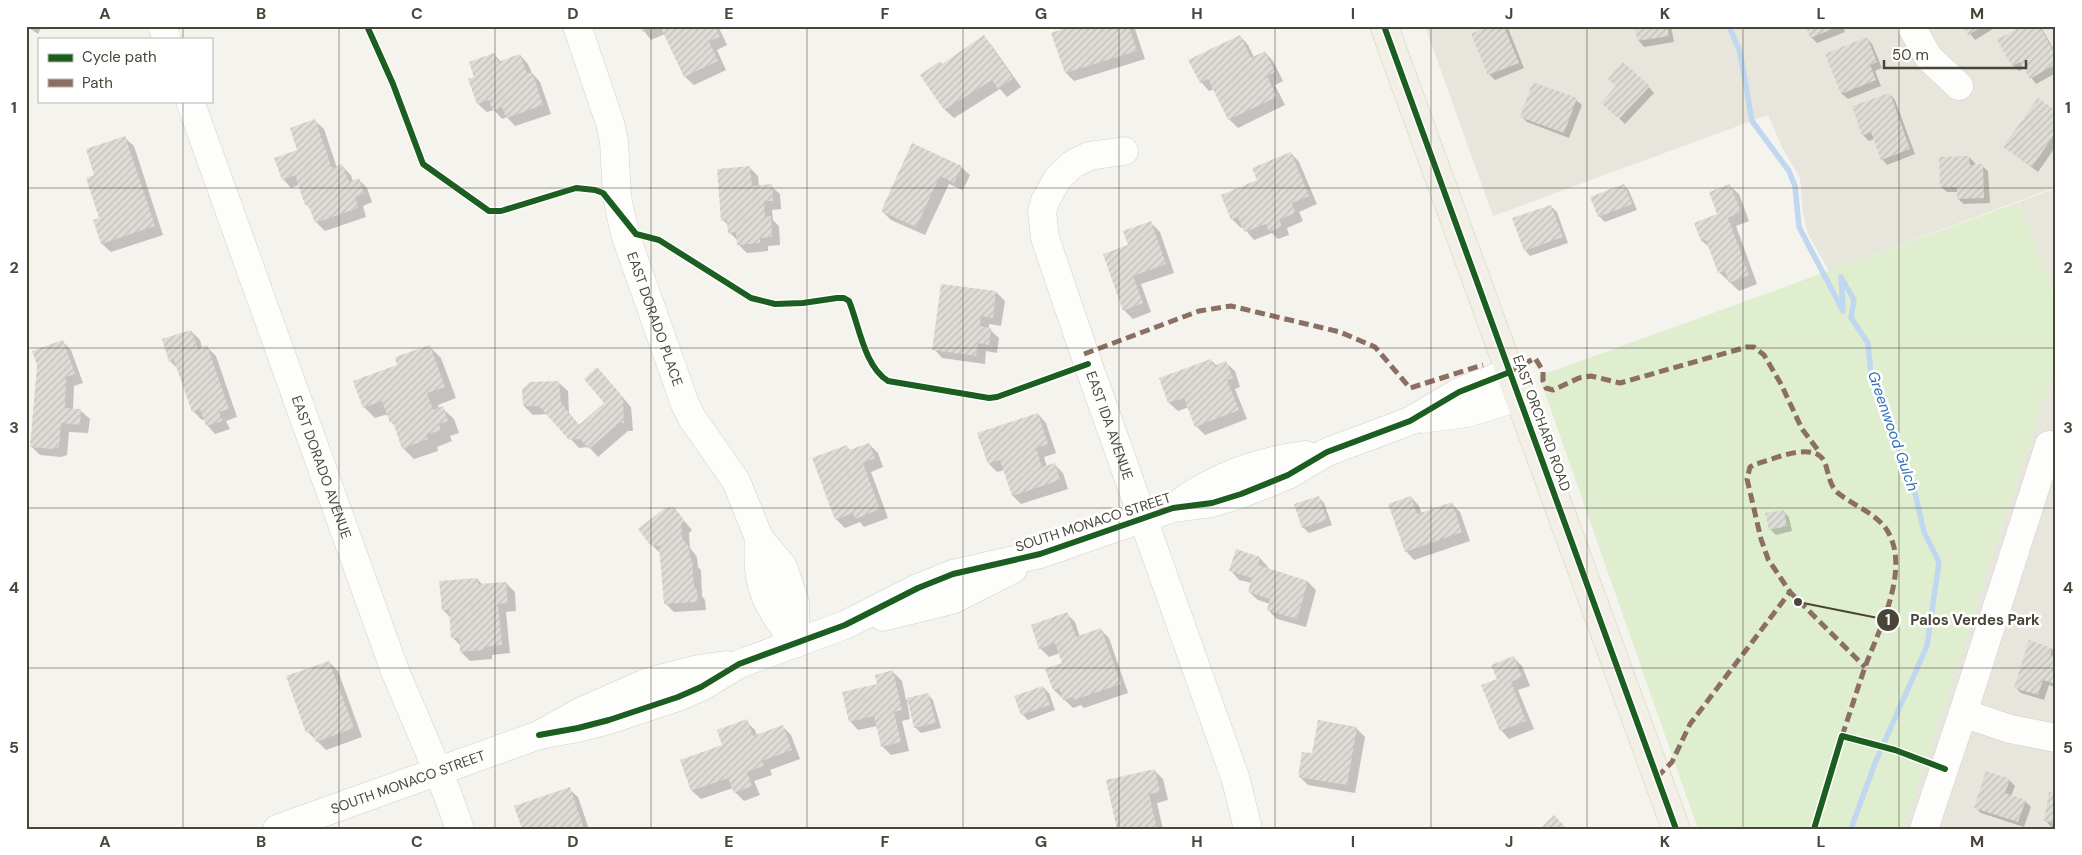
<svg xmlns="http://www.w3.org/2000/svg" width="2082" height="855" font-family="'DM Sans',sans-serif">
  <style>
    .residential { fill: #e7e5dc }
    .green { fill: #dfeecf }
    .shadow { fill: #0003 }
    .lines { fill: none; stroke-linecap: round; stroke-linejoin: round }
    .stream { stroke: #c0d8ef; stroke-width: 5.5 }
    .building { fill: url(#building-hatch) }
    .minor-casing { stroke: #d2d0cb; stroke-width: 29 }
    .major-casing { stroke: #d6d0bc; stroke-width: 29 }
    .minor { stroke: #fdfdfc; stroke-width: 28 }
    .major { stroke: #f2f0e6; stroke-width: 28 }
    .quiet { stroke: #8d6e63; stroke-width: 5; stroke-dasharray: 10 5; stroke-linecap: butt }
    .cycleway-casing { stroke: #fff; stroke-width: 9 }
    .cycleway { stroke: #1b5e20; stroke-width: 6 }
    .grid { fill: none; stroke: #4a4539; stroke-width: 1; stroke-opacity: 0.55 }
    .labels { text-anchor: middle; stroke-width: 5; stroke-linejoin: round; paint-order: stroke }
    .street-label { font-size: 14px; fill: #4a4539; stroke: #fff }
    .water-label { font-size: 15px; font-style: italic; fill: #3272b7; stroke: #fff }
    .leader { fill: none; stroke: #4a4539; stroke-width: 2 }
    .callout-dot { fill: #4a4539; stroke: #fff; stroke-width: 2 }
    .mark-label { font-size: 15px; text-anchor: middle; font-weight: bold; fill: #fff }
    .callout-label { font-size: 15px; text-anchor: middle; font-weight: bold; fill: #4a4539; stroke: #fff; stroke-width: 5; stroke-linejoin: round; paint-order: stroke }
    .neatline { fill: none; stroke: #4a4539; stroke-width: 2 }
    .grid-label { font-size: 16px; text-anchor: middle; font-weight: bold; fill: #4a4539 }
  </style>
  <defs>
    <pattern id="building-hatch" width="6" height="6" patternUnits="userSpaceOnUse" patternTransform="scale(1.25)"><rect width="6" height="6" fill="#dddcd6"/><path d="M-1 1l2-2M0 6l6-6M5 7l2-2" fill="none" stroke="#bfbeb8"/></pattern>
  </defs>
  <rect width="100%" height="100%" fill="#f4f3ee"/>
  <path class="residential" d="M1425,26H2056V187L1829,271L1808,234L1803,213L1800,178L1783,149L1768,115L1493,216Z
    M2056,188V300L2019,202Z
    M2056,362V829H1903Z"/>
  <path class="green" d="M2019,202L2056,300V362L1903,829H1698L1539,376Z"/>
  <path class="shadow" d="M26,26H42L38,34Z
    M640,26H718L727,45L717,50L726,70L694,85L685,77L665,34L651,40Z
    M1075,26H1134L1145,59L1074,81L1066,73Z
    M1493,26H1506L1508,28L1524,68L1495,80L1489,74Z
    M1636,26H1671L1674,42L1644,47L1639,41Z
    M1807,26H1843L1845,32L1817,43L1811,37Z
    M1964,26H1998L1975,40Z
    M2024,26H2040L2056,53V73L2036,84L2024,68L2019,71L2013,65L1999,41Z
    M1240,36L1248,45L1254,57L1265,52L1273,61L1283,81L1275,85L1285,105L1238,128L1229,119L1214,89L1209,91L1201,82Z
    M984,37L992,46L1021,87L1007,97L1000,89L954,118L945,110L922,75L943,65Z
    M1867,38L1872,44L1882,68L1875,71L1881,86L1848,99L1842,94L1826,55Z
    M494,54L501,62L520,55L528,64L532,73L540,82L551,114L515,126L507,117L502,119L494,110L487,112L478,104L469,80L476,77Z
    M1534,83L1576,100L1582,105L1569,138L1527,122L1521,116Z
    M1649,87L1654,93L1625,124L1603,103Z
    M1890,94L1895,100L1915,154L1887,165L1882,159L1874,139L1869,141L1863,135Z
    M2056,112V146L2038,172L2005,147Z
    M315,121L324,129L337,168L342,166L351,175L353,182L359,180L367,188L372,202L363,206L366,217L325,231L316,222L312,210L306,204L299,185L291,188L283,179Z
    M125,138L134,146L163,235L111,252L102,244L94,221L100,219L96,176Z
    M912,144L961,167L970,175L963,190L949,184L925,235L891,220L882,211Z
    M1291,153L1299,162L1317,204L1299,212L1303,221L1287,228L1289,235L1278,239L1272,233L1254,240L1243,227L1241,228L1232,219L1258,180Z
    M1969,157L1975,163V166H1982L1988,171L1990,203L1964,204L1958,199V192H1947L1941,187Z
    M750,168L758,176L759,187L771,186L780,194L781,209L772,210L773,220L779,226L780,245L768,246V251L747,253L738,244V241L729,232V226L723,220Z
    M1624,185L1629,191L1637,210L1605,222L1599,216Z
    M1730,186L1739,194L1749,221L1736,226L1757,284L1739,291L1720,273L1711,249L1702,241L1696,224L1719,215Z
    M1551,206L1557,212L1568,243L1530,256L1525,250Z
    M1151,223L1160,232L1174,273L1141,284L1151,312L1133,319L1124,310L1130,246Z
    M996,292L1005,301L1001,326L989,324V329L999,338L997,353L986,351L985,364L942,358L934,349Z
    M191,331L200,340L202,348L207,347L216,356L237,417L226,421L230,429L215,434L207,425L204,419L202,420L193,411L179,370L170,361Z
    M63,342L71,350L83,383L74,386L73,410L81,411L90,419L88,433L69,432L67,455L61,457L40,455L32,447Z
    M429,346L441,358L456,398L438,405L439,409L442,408L454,419L459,433L450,436L452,441L437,447L438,451L414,459L403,448L396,427L391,422L388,414L375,418L364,407L399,365Z
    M1211,360L1217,366L1226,363L1235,371L1240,387L1235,389L1247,419L1205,435L1196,426L1189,407L1178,411L1169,403L1160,379Z
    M606,378L631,407L633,431H628L598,457L589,447L579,448L548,414L533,415L524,406L559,383L568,391L569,413L580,426L606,403Z
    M1038,414L1046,423L1056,453L1044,457L1047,467L1054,464L1063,473L1068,489L1021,504L1013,496L1004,470L997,472L989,464Z
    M869,444L878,453L883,467L871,472L888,518L864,527L860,522L845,528L836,519L847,447L851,451Z
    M1411,497L1419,506L1422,514L1451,503L1460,512L1470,541L1414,560L1406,551Z
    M1319,498L1324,503L1332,525L1309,533L1303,527Z
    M674,509L692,530L689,533L690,548L697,557L698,567L701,570L702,596L705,600L706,610L674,612L665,603L661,554L652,545Z
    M1783,511L1789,517L1792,531L1776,535L1770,529Z
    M1260,558L1268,567L1267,570L1308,582L1316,590L1306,627L1277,619L1268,610L1270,604L1258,600L1249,592L1252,583L1239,580L1231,571Z
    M477,579L483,585L506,583L515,592L516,611L506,612L510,653L492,655V659L470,661L461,652V646L453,638L451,618L443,610Z
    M1066,613L1075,622L1080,637L1101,630L1109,638L1128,693L1084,708L1081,705L1073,708L1054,690L1064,664L1060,653L1049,657L1040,648Z
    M2052,649L2056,653V687L2049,685L2044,700L2021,693L2016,688Z
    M1513,657L1522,666L1530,686L1518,690L1534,729L1509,739L1501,730L1498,679Z
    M329,662L338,671L362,737L326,750L308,732Z
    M893,672L902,681L906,700L927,694L933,700L941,728L921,733L915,727L909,702H907L910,719L902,721L909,751L891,755L882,746L877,726L858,730L850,721L878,685Z
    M1043,687L1049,693L1055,710L1028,720L1022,714Z
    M746,721L755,730L757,736L783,727L791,735L800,759L770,770L772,775L754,781L760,795L744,801L735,792L733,788L701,799L692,791L681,761L723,746Z
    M1356,728L1365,737L1355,793L1308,785L1299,776L1314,755Z
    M1154,770L1163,779L1168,800L1157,803L1163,829H1119Z
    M2009,780L2015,786L2011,796L2025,801L2031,807L2024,827L1981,813L1975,807Z
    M569,789L578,797L589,829H523Z
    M2056,794V829H2053L2046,821Z"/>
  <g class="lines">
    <path class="stream" d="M1729,26L1740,52L1752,121L1789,171L1795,186L1799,227L1843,311L1841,277L1854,300L1851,318L1868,343L1871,377L1915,493L1924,532L1939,562L1927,646L1875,763L1851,829"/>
  </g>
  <path class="building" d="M639,26H654L642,32Z
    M660,26H715L720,37L709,41L718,61L684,77Z
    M1071,26H1129L1137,51L1065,73L1051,33Z
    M1489,26H1504L1519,63L1488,75L1471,34Z
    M1635,26H1667L1669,36L1637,41Z
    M1806,26H1840L1810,38Z
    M1963,26H1983L1968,35Z
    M2021,26H2039L2056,55V64L2030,79L2020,62L2012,66L1997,40Z
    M984,35L1013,78L998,89L992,80L944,110L920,75L940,61L942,64Z
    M1240,35L1251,58L1265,51L1275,72L1267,76L1277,97L1228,120L1208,79L1200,83L1188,60Z
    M1867,37L1877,62L1870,65L1876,80L1841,94L1825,54Z
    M494,53L498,62L520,54L527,74L532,72L543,105L506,118L502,107L492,111L489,100L477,104L468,79L474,77L469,62Z
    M1623,62L1650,86L1619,119L1601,103L1616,86L1608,79Z
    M1533,82L1577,98L1564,133L1520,117Z
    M1890,93L1910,149L1881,160L1871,132L1862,136L1852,106Z
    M2038,98L2056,111V132L2032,167L2003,147Z
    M315,119L332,168L342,164L349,182L359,178L364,194L355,197L358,208L315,223L308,204L305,205L295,175L282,180L274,158L297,150L290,128Z
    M125,136L155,226L101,244L93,220L99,218L86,178L94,175L86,149Z
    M912,143L962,166L954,183L940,176L916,227L881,211Z
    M1291,152L1309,196L1292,203L1295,213L1279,220L1282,226L1269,232L1266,224L1244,232L1238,217L1231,220L1221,195L1257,180L1252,168Z
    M1969,156L1970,165L1983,164L1984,198L1957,199V187H1940L1939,157Z
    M750,166L752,186L772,184L773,201H764L765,217L771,216L772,237L760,238V243L737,245L736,232L728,233L727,220L721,221L717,169Z
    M1624,184L1632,204L1598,217L1590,197Z
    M1730,184L1741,212L1728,218L1749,275L1729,283L1725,271L1718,273L1706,240L1701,241L1694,223L1717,214L1709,192Z
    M1551,205L1563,237L1524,251L1512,218Z
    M1151,221L1166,264L1133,276L1143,303L1123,311L1103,254L1128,245L1123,231Z
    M941,284L996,291L993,318L981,316L980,326L991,328L989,345L978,343L976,356L932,350Z
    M191,330L198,349L207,345L229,409L219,412L222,421L206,426L200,409L192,412L174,360L169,362L162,339Z
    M63,340L75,374L66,377L65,408L81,409L80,425L61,423L59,447L52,449L30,447L37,365L32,351Z
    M430,345L445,387L427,393L433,410L443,406L448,421L439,424L441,430L426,435L428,439L402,449L393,422L390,423L382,401L363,408L353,381L397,365L395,357Z
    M1211,359L1214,366L1226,361L1233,378L1227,380L1239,410L1195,427L1184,398L1168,403L1159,378Z
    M597,367L623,397L624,423H619L589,449L580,439L569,440L539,406H523L522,389L530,382L559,381L561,403L579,425L604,403L584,379Z
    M1038,413L1048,444L1036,448L1042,467L1055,463L1060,480L1012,496L1000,460L988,464L977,433Z
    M869,443L875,458L863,463L880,509L855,519L853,513L835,520L812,458L847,445L849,450Z
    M1319,496L1327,520L1302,528L1294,504Z
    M1411,496L1417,514L1452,502L1462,532L1405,552L1388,504Z
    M674,507L685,521L681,524L682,538L689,547L690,557L692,560L694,586L697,590L698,602L664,604L659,546H651L638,529L665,508Z
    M1784,510L1787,526L1769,530L1765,513Z
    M1236,549L1260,557L1258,565L1308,581L1297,619L1267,610L1270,599L1248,592L1252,578L1229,571Z
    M478,578V584L506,582L508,603L498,604L502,645L484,647V650L460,652L459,638H451L449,610H442L439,581Z
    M1067,612L1076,637L1101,628L1121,684L1074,700L1073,697L1063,700L1059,688L1053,690L1045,669L1062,663L1055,643L1039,649L1031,625Z
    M2029,640L2052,648L2050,655L2056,657V684L2043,680L2038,695L2014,688Z
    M1514,656L1522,677L1511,682L1526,721L1500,731L1481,685L1497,679L1491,665Z
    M329,661L354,728L316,742L312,731L306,733L286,676Z
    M893,670L902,710L894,712L901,742L881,747L874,716L849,722L842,692L877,684L875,675Z
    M1043,686L1050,705L1021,715L1014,696Z
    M928,693L936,723L914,728L907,698Z
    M747,719L753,736L783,725L792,750L762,761L764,766L747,772L752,786L734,793L728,778L691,791L680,760L722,745L717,730Z
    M1318,720L1357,727L1347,785L1298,777L1302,752L1312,753Z
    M1155,769L1160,792L1149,794L1157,829H1117L1106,780Z
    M1986,771L2010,779L2005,793L2026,800L2018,822L1974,808Z
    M570,787L584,829H554L553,826L543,829H522L514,806Z
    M2049,792L2056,793V823L2044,821Z
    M1554,815L1567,829H1540Z"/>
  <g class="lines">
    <defs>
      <g id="minor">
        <path d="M162,26L167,39"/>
        <path id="s1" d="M577,26L610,123L614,141L617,197L625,234L685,404L692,418L736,481L759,538L783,567L795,602L796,643"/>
        <path d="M1911,26L1929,58L1959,86"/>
        <path id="s2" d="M190,101L395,671L447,793L460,829"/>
        <path id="s3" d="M1124,151L1089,156L1073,164L1058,178L1045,201L1042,212L1045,238L1088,364L1236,780L1248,829"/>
        <path d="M1422,419L1467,413L1519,397"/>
        <path d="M1175,506C1214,477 1258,461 1306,455"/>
        <path d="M759,538C755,586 767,607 796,643"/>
        <path d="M883,617L952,600L1013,569"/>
        <path d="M1963,713L2010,729L2056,738"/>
        <path d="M539,735L578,728L609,720L678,697L701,687L739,664L845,625L918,588L953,574L1040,554L1173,508L1212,503L1241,494L1288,475L1327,452L1410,421L1459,392L1510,372"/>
        <path id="s4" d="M277,829L539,735L582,711L648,682L698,669L727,665"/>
        <path d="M1924,829L1963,713L2049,445L2056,447"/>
      </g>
      <path id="major" d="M1384,26L1676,829"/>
    </defs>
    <use href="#minor" class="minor-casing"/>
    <use href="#major" class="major-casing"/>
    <use href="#minor" class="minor"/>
    <use href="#major" class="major"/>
    <path class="quiet" d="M1084,354L1199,311L1231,306L1340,332L1375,347L1410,388L1483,365
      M1510,372L1535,358L1543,371V381L1546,388L1553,390L1579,378L1591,376L1620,383L1747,347H1754L1764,355L1781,384L1802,429L1820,453
      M1842,736C1850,713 1857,690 1865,667C1879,629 1914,564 1884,526C1871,511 1853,505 1838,493C1830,486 1829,476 1826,466C1819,438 1775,459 1756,464L1750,467L1747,479L1761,539L1768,559L1790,592L1865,667
      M1657,777L1672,762L1690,724L1790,592"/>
    <defs>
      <path id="cycleway" d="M367,26L393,84L423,164L489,211H501L576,188L595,190L603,193L636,234L659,240L751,298L775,304L803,303L837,298H844L849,301C859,325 864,366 888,381L989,398L997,397L1088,364
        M1384,26L1676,829
        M539,735L578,728L609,720L678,697L701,687L739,664L845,625L918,588L953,574L1040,554L1173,508L1212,503L1241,494L1288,475L1327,452L1410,421L1459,392L1510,372
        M1814,829L1842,736L1895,750L1945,769"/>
    </defs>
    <use href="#cycleway" class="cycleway-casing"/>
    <use href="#cycleway" class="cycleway"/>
  </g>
  <path class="grid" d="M183,26V39M339,26V829M495,26V829M651,26V829M807,26V829M963,26V829M1119,26V829M1275,26V829M1431,26V829M1587,26V829M1743,26V829M1899,26V829M183,101V829M26,188H2056M26,348H2056M26,508H2056M26,668H2056"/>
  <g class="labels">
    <g class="street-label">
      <text dy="5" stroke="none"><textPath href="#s1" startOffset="305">EAST DORADO PLACE</textPath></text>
      <text transform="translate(1542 423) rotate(70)" y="5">EAST ORCHARD ROAD</text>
      <text dy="5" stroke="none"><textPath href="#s3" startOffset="336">EAST IDA AVENUE</textPath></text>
      <text dy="5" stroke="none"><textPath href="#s2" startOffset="389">EAST DORADO AVENUE</textPath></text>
      <text transform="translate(1093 522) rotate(-18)" y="5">SOUTH MONACO STREET</text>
      <text dy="5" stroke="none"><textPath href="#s4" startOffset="139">SOUTH MONACO STREET</textPath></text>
    </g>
    <g class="water-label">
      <text transform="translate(1893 431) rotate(71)" y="5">Greenwood Gulch</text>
    </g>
  </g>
  <path class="leader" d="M1798 602L1888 620"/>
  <g class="callout-dot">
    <circle cx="1798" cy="602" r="5"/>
    <circle cx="1888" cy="620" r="12"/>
  </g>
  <g class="mark-label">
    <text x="1888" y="625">1</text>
  </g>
  <g class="callout-label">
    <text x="1975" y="625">Palos Verdes Park</text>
  </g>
  <rect width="2082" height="855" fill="none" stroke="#ffffff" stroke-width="55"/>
  <rect x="38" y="38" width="175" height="65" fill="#ffffff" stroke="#b7b5b0"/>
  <rect x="48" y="54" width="25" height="8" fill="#1b5e20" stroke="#b7b5b0"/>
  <text x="82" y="62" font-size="15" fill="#4a4539">Cycle path</text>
  <rect x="48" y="79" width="25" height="8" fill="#8d6e63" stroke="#b7b5b0"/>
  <text x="82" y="88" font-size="15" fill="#4a4539">Path</text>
  <path d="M1884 60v8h142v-8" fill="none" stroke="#4a4539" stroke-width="2.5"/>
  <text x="1892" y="60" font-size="15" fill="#4a4539" stroke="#ffffff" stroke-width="4" paint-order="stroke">50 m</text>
  <rect x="28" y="28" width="2026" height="800" class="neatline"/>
  <g class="grid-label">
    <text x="105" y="19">A</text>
    <text x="261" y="19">B</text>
    <text x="417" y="19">C</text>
    <text x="573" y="19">D</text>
    <text x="729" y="19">E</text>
    <text x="885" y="19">F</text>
    <text x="1041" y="19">G</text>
    <text x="1197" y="19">H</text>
    <text x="1353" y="19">I</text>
    <text x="1509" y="19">J</text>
    <text x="1665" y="19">K</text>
    <text x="1821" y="19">L</text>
    <text x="1977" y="19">M</text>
    <text x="14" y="113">1</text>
    <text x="2068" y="113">1</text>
    <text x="14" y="273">2</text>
    <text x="2068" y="273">2</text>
    <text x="14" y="433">3</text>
    <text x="2068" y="433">3</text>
    <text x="14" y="593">4</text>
    <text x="2068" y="593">4</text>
    <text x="14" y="753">5</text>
    <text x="2068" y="753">5</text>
    <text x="105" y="847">A</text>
    <text x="261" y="847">B</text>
    <text x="417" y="847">C</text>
    <text x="573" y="847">D</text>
    <text x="729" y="847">E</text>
    <text x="885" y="847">F</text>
    <text x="1041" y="847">G</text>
    <text x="1197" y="847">H</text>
    <text x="1353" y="847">I</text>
    <text x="1509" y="847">J</text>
    <text x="1665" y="847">K</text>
    <text x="1821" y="847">L</text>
    <text x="1977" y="847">M</text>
  </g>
</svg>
